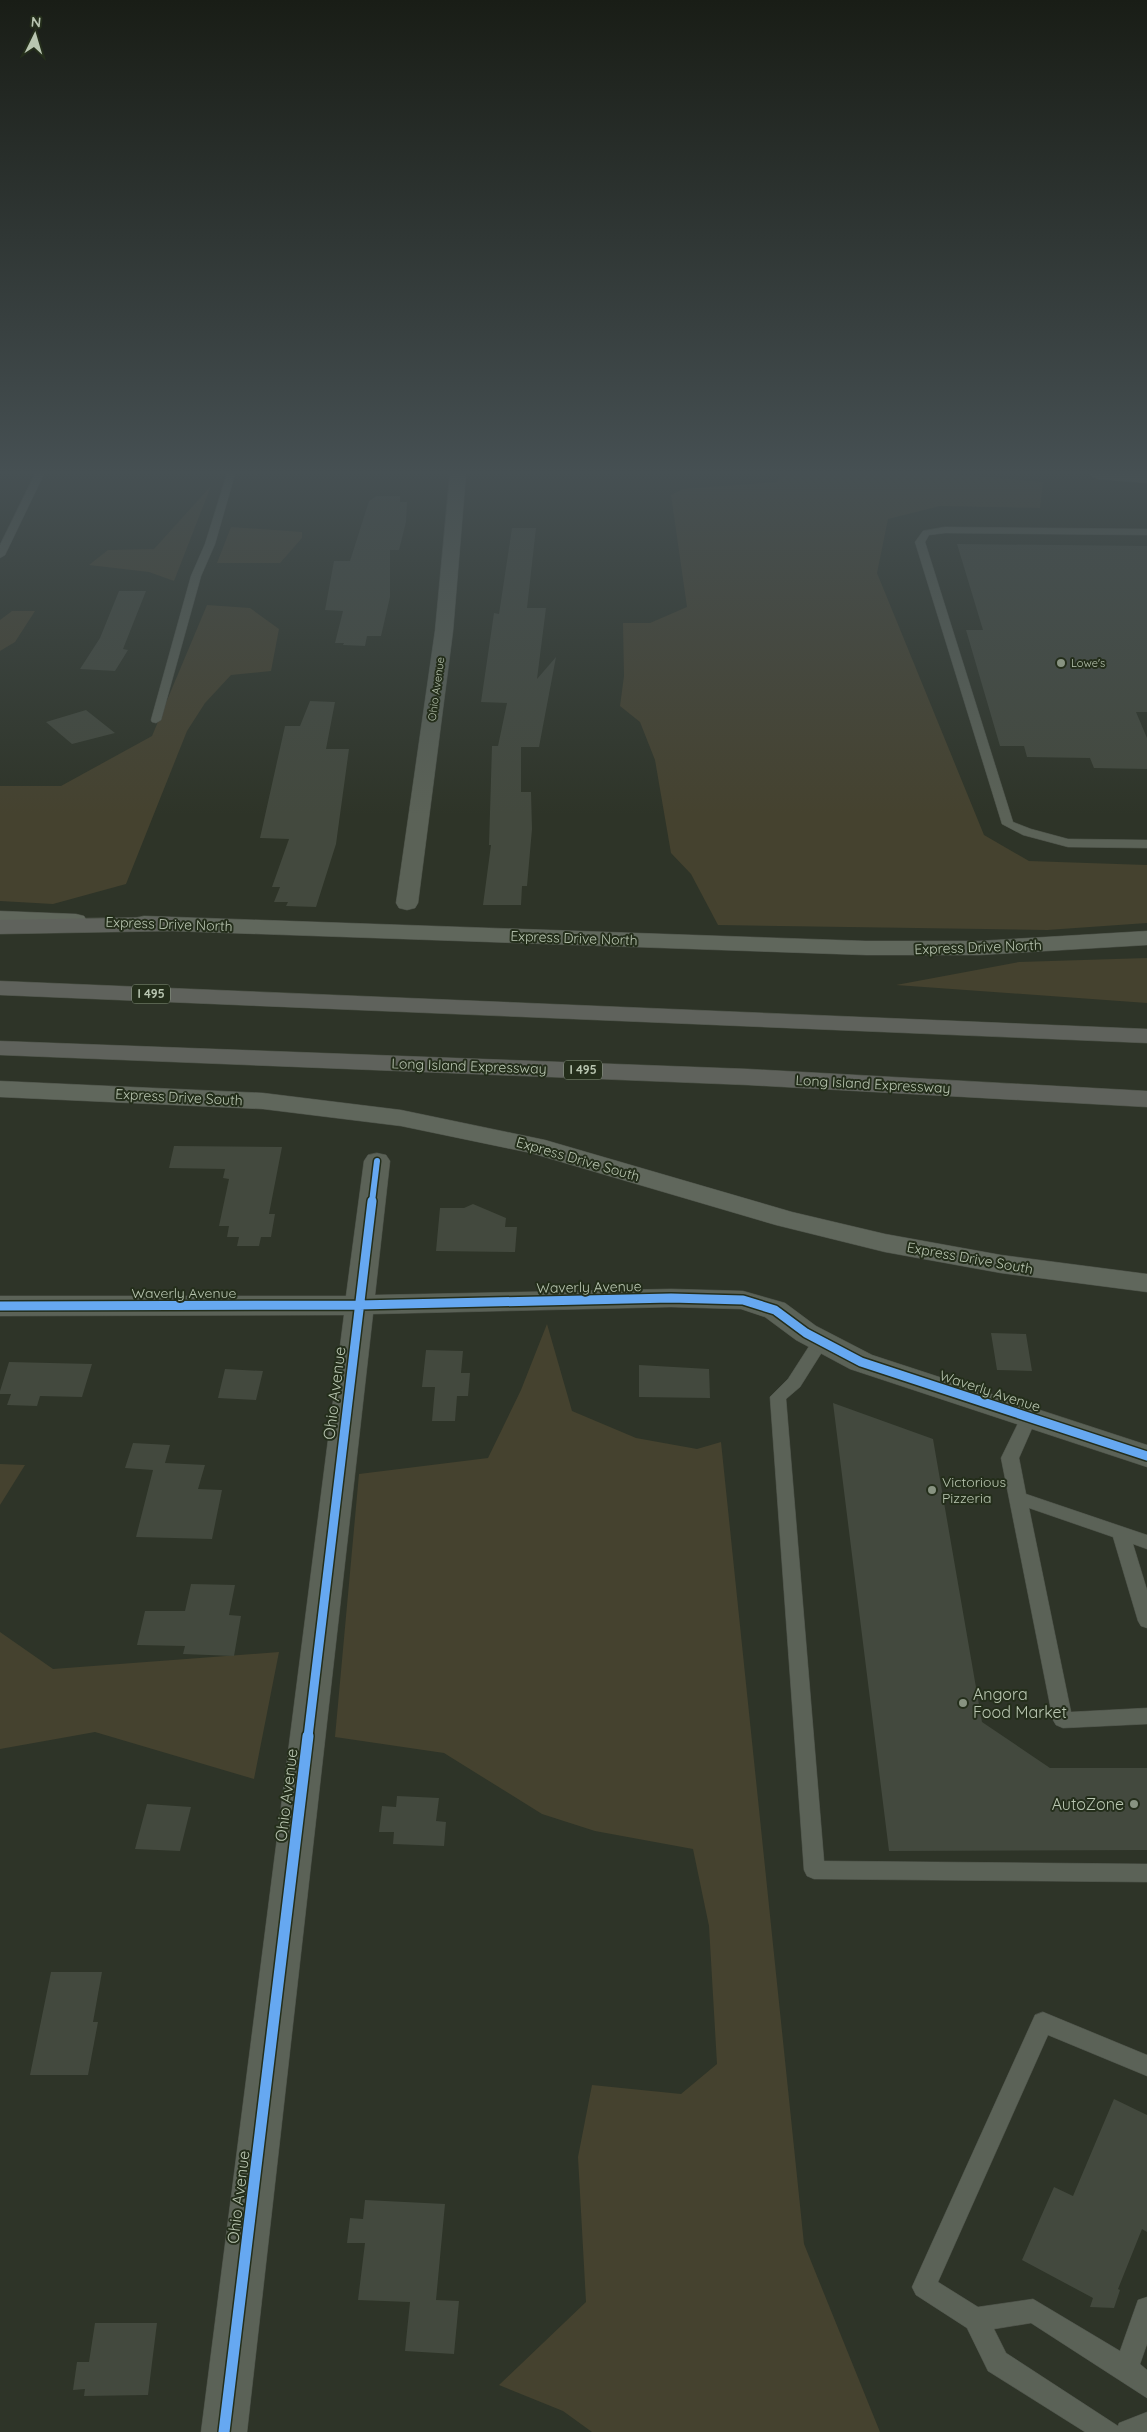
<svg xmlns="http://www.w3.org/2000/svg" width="1147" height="2432" font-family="Quicksand,sans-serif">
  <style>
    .green { fill: #45422f }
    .building { fill: #43493e }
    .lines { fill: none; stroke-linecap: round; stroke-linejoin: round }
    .service-casing { stroke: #4a4f46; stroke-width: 1 }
    .minor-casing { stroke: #4a4f46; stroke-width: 1 }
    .secondary-casing { stroke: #4a4f46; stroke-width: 1 }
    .primary-casing { stroke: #4a5145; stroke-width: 1 }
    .motorway-casing { stroke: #494f44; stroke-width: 1 }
    .service { fill: #5b6257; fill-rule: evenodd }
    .minor { fill: #5b6257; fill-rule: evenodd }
    .secondary { fill: #60675c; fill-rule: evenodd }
    .primary { fill: #5f645a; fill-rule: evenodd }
    .motorway { fill: #5f625c; fill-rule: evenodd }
    .cycleway-far2-casing { stroke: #242e1b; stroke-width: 9 }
    .cycleway-far1-casing { stroke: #242e1b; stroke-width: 12 }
    .cycleway-casing { stroke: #242e1b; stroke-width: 14 }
    .cycleway-far2 { stroke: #66a8f1; stroke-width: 6 }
    .cycleway-far1 { stroke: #66a8f1; stroke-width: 9 }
    .cycleway { stroke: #66a8f1; stroke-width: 11 }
    .poi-dot { fill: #889381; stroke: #242e1b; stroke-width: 2 }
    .labels { text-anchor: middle; stroke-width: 4; stroke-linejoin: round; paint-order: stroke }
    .far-poi-label { font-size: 11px; fill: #b9c6b1; stroke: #242e1b; text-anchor: start }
    .far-street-label { font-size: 11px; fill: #b9c6b1; stroke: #242e1b }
    .shield { fill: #242e1b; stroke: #8c9884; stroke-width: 1 }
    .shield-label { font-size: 12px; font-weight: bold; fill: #b9c6b1 }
    .street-label { font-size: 14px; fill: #b9c6b1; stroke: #242e1b }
    .poi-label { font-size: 14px; fill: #b9c6b1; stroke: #242e1b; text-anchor: start }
    .near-street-label { font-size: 16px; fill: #b9c6b1; stroke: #242e1b }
    .near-poi-label { font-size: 16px; fill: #b9c6b1; stroke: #242e1b; text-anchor: start }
  </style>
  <rect width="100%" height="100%" fill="#2e3428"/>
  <path class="green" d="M781,474H953L1043,482L1040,508L940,506L888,519L877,573L984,835L1029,861L1147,865V923L1047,930L718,925L691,874L671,853L655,760L640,722L620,706L624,676L623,623H650L687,607L671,495L683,489L777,482Z
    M211,486L174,581L149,572L89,565L108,550L154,549Z
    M231,527L302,532V538L280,563H217Z
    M207,605L250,608L279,629L271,671L231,675L205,703L187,731L126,884L53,904L0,901V786H61L152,736Z
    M12,611H35L15,642L0,651V620Z
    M1147,958V1003L896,985L1019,962Z
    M547,1324L572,1411L636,1438L697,1449L721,1442L804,2244L880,2432H592L563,2411L499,2385L586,2302L578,2157L592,2085L681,2094L717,2064L709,1926L693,1849L595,1831L542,1814L444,1753L335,1737L359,1474L488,1458L521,1390Z
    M0,1464L25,1465L0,1505Z
    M0,1632L53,1669L279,1652L254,1779L95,1732L0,1749Z"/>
  <path class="building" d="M377,496H400V502H407L406,522L399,550H390V597L381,636H367L365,646L343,645L344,643H335L343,611L325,610L334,561H350L369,501Z
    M512,528H536L527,608H546L537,679L556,657L539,747H521V792H531L532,829L527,886H522L521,905H483L491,845H489L492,746H498L507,703L481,702L494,613L499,614Z
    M957,544L1147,546V712H1136L1147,738V769L1094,768L1090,758L1027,757L1024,746H1000L966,630H983Z
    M119,591H146L123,649L128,650L115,671L80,669L100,638Z
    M310,701L335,702L326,749H349L336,844L316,907L286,906L288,902H274L280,887H272L289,839L260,838L285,726H300Z
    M86,710L115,733L72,744L46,722Z
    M174,1146L282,1147L269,1214H275L271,1237H261L259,1246H237L239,1237H227L229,1226H219L229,1179L223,1178L225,1169L169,1168Z
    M473,1204L506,1218L505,1227H517L515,1252L436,1251L440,1208H464Z
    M991,1333L1026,1334L1032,1371L997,1370Z
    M426,1350L463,1351L461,1373H470L468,1396H457L455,1421H432L435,1387H422Z
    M9,1362L92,1364L82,1397L40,1396L37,1406L7,1405L11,1394H0V1391Z
    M639,1365L709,1369L710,1398L639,1397Z
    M225,1369L263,1371L256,1400L218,1398Z
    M833,1403L933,1439L982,1722L1050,1768H1147V1850L889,1851Z
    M133,1443L170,1445L165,1463L205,1465L198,1489L222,1490L212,1539L136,1537L153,1470L125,1468Z
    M191,1584L235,1585L229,1615L241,1616L234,1656L183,1654L185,1646L137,1645L145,1611H185Z
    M397,1796L439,1798L436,1821L446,1822L444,1846L393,1844L394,1832H379L382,1806L396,1807Z
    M147,1804L191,1807L180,1851L135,1849Z
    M51,1972H102L93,2022H98L88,2075H30Z
    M1114,2099L1147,2115V2232L1142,2229L1118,2289L1120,2290L1114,2308L1090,2307L1093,2298L1022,2260L1054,2187L1073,2196Z
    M365,2200L445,2204L436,2300L459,2301L454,2354L405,2351L410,2302L358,2300L365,2243H347L350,2218L363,2219Z
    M95,2323H157L148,2395L84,2396L85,2389L73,2390L77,2362H89Z"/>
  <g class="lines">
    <defs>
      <path id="service" d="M35,474H44L5,555L0,558V545Z
        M227,474H235L215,544L201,576L161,720L156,723L152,722L151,720L191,576L205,544Z
        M945,527L1147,529V535L945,533L929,535L925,542L1013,822L1031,829L1068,839L1147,840V848L1068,847L1023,835L1002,824L915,542L923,531Z
        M821,1336L827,1337L829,1341L800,1387L786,1399L824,1861L1147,1864V1882L814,1879L807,1876L804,1870L770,1397L788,1379L815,1337Z
        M1029,1411L1035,1413L1037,1417L1019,1458L1026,1494L1147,1535V1549L1133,1544L1147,1590V1628L1141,1626L1138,1621L1113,1537L1029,1508L1071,1712L1147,1708V1724L1063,1728L1056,1725L1053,1720L1001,1458L1021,1417L1023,1413Z
        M1043,2012L1147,2055V2076L1048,2035L938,2282L978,2307L1033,2299L1120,2351L1138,2300L1147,2297V2344L1140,2364L1147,2370V2398L1031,2323L994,2329L1006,2353L1118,2426L1119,2423L1147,2412V2432H1085L988,2371L967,2328L916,2295L912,2287L1035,2015Z"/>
      <path id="minor" d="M450,474H466L453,631L418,903L415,908L407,910L399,908L396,903L435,631Z
        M377,1153L386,1155L390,1161L375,1295L671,1289L743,1291L785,1303L816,1326L872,1355L1147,1445V1467L850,1369L796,1340L765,1317L741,1309L671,1307L373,1314L247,2432H201L344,1315L0,1316V1296H346L364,1161L368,1155Z"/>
      <path id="secondary" d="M0,911L76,914L84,916L87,921L84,926L76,928L0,925Z
        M144,916L866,941H979L1147,931V945L979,955H866L144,930L136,928L132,923L136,918Z
        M0,1081L263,1093L401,1110L545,1140L792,1212L885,1234L1001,1255L1147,1274V1292L1001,1273L885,1252L776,1225L531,1153L401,1126L263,1109L0,1097Z"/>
      <path id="primary" d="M1089,474H1147V483L1097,479Z"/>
      <path id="motorway" d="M169,917L177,919L181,924L177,929L169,931L0,934V920Z
        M0,981L1147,1029V1043L0,995Z
        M0,1041L748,1069L1147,1091V1107L748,1085L0,1055Z"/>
    </defs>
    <use href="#service" class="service-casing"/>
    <use href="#minor" class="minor-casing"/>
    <use href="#secondary" class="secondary-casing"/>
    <use href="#primary" class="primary-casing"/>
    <use href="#motorway" class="motorway-casing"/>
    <use href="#service" class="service"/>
    <use href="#minor" class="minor"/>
    <use href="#secondary" class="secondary"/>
    <use href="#primary" class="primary"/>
    <use href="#motorway" class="motorway"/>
    <defs>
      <path id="cycleway-far2" d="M372,1202L377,1161"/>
      <path id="cycleway-far1" d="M0,1306L359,1305L671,1298L743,1300L775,1310L806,1333L861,1362L1147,1456
        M308,1737L372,1201"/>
      <path id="cycleway" d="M224,2432L308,1736"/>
    </defs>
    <use href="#cycleway-far2" class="cycleway-far2-casing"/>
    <use href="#cycleway-far1" class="cycleway-far1-casing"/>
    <use href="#cycleway" class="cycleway-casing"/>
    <use href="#cycleway-far2" class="cycleway-far2"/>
    <use href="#cycleway-far1" class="cycleway-far1"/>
    <use href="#cycleway" class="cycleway"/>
  </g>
  <linearGradient id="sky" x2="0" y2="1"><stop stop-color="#191d16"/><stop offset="0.58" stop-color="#465053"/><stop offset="1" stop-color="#465053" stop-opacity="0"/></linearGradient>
  <rect width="1147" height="815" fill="url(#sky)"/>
  <g class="poi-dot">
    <circle cx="1061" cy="663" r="5"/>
    <circle cx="932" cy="1490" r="5"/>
    <circle cx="963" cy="1703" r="5"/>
    <circle cx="1134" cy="1804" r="5"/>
  </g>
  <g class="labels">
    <g class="far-poi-label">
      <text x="1071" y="667">Lowe's</text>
    </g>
    <g class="far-street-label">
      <text transform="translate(436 689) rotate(-82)" y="4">Ohio Avenue</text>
    </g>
    <g class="shield">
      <rect x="132" y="984.5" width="38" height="19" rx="4"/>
      <rect x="564" y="1060.5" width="38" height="19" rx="4"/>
    </g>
    <g class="shield-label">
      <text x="151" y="998">I 495</text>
      <text x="583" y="1074">I 495</text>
    </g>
    <g class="street-label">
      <text transform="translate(169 924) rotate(2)" y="5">Express Drive North</text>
      <text transform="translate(574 938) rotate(2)" y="5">Express Drive North</text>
      <text transform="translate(978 947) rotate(-2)" y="5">Express Drive North</text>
      <text transform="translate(469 1066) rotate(2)" y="5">Long Island Expressway</text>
      <text transform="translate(873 1084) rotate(3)" y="5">Long Island Expressway</text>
      <text transform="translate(179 1097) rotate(3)" y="5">Express Drive South</text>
      <text transform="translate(578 1159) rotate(16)" y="5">Express Drive South</text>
      <text transform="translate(970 1258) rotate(10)" y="5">Express Drive South</text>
      <text transform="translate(589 1287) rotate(-1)" y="5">Waverly Avenue</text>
      <text x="184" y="1298">Waverly Avenue</text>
      <text transform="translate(990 1391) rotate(18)" y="5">Waverly Avenue</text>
    </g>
    <g class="poi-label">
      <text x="942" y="1487">Victorious<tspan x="942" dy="16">Pizzeria</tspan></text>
    </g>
    <g class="near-street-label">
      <text transform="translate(334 1393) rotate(-83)" y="6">Ohio Avenue</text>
      <text transform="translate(286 1795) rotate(-83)" y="6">Ohio Avenue</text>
      <text transform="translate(238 2197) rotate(-83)" y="6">Ohio Avenue</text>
    </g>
    <g class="near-poi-label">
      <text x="973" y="1700">Angora<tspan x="973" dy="18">Food Market</tspan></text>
      <text x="1124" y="1810" text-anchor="end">AutoZone</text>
    </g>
  </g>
  <g transform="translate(35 35) rotate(5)" stroke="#242e1b" stroke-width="4" paint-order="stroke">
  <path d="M0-4L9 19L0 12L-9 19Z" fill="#b9c6b1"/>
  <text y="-8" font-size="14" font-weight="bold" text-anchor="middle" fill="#b9c6b1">N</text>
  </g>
</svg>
